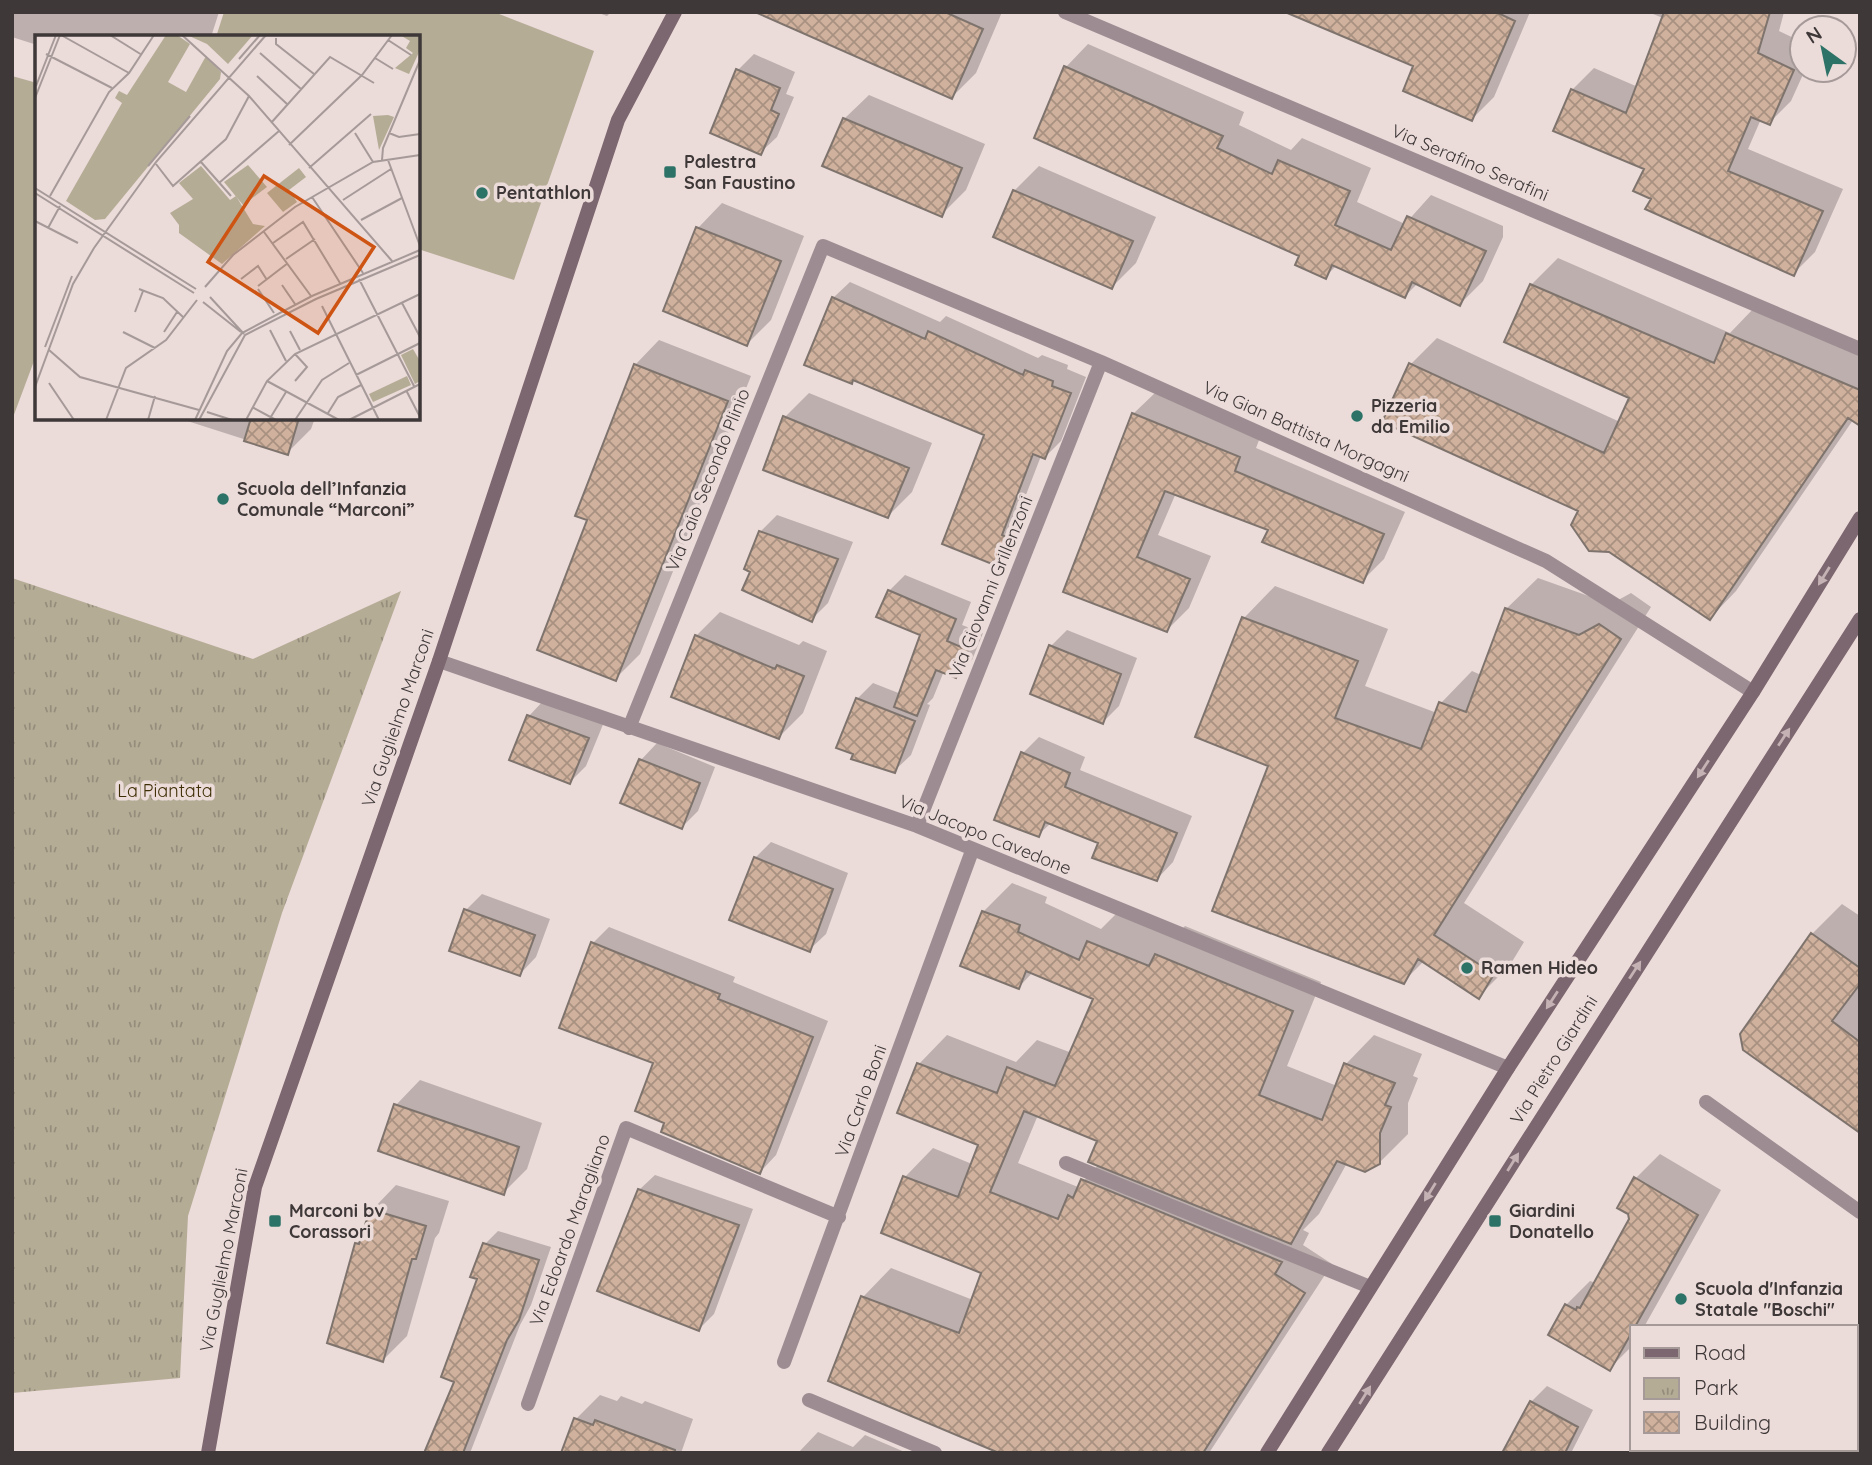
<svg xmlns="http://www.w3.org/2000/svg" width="1872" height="1465" font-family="Quicksand,sans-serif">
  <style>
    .park { fill: url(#park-tufts) }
    .pitch { fill: #b5ac96 }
    .shadow { fill: #0003; fill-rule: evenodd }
    .building { fill: url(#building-cross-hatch); stroke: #7f746d; stroke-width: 2 }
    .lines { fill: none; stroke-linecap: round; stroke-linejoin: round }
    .street { stroke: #9d8d93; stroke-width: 14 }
    .secondary { stroke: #7c666f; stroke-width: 14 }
    .oneway { fill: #c4b2b4 }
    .poi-dot { fill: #2c7267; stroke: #ebdbd9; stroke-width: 2.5 }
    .labels { text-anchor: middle; stroke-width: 7; stroke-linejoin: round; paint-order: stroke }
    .poi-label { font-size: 18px; font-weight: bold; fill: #3e3838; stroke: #ebdbd9; text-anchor: start }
    .street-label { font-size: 18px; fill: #3e3838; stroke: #ebdbd9 }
    .park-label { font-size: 18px; fill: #3e2e05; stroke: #ebdbd9 }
    .inset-road { fill: none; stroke: #a69a99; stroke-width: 2 }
    .view { fill: #ce5413; fill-opacity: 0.15; stroke: #ce5413; stroke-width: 3.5 }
    .inset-edge { fill: none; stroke: #3e3838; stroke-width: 3.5 }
  </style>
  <defs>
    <pattern id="park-tufts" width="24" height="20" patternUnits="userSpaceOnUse" patternTransform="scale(1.75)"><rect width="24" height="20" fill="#b5ac96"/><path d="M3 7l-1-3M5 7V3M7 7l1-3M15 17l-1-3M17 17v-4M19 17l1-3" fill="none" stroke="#958d7b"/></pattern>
    <pattern id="building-cross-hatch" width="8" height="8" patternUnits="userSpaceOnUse" patternTransform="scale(1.75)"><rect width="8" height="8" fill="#cfb19d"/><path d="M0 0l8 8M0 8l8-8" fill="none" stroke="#a99181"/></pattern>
  </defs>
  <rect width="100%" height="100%" fill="#ebdbd9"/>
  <path class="park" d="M12,578L253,659L401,591L282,913L188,1216L180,1378L12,1393Z"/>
  <path class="pitch" d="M224,12H494L594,51L514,280L418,249V37H216Z
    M12,76L37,83V353L12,420Z"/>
  <path class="shadow" d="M12,12H219L211,37H37V45L12,37Z
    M596,12H611L607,16Z
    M766,12H1002L976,73L952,97Z
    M1336,12H1530L1494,97L1472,119L1415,66Z
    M1648,12H1784L1779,31L1802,42V70H1805L1791,101L1769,123L1761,119L1748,149L1843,189L1815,252L1793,274L1653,198L1647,168L1572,90L1594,68L1638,87L1663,18Z
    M1088,44L1244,112L1239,125L1291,150L1302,138L1371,168L1357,202L1405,224L1431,195L1503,226V237L1483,281L1460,304L1418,283L1405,296L1337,265L1325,277L1301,255L1036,137L1066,67Z
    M754,54L795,72L786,94L794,97L777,137L760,153L738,70Z
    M869,95L985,144L966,190L941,215L844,119Z
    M1039,166L1156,217L1136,263L1112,287L1014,191Z
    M722,203L804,236L771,320L747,344L665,310L698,228Z
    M1558,258L1730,333L1754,308L1860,353V419L1853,420L1736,591L1710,618L1411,364L1437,338L1620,422L1632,397L1531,285Z
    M850,282L940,322L946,316L1038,358L1042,355L1068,365L1067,369L1086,377L1061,441L1045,457L1041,456L1017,518L1023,521L1012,548L996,564L987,434L833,298Z
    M659,340L751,376L640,654L615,679L589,519L635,365Z
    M1156,392L1261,435L1256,448L1405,512L1384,559L1362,581L1270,529L1176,493L1158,535L1211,556L1189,608L1167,630L1065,591L1133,414Z
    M809,393L932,443L912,492L888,516L785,417Z
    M178,418H315L311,429L287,453Z
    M777,515L853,542L828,603L812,619L752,572L760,532Z
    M905,575L971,602L962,625L983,633L972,660L956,676L944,671L933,698L927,704L930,705L911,755L894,771L857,699L873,683L901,694L922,634L889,591Z
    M1538,578L1611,604L1631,593L1651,607L1464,903L1524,942L1510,965L1479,996L1424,961L1403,982L1270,765L1244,618L1275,586L1388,629L1365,686L1437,713L1441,703L1472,671L1481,675L1506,609Z
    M720,612L799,645L803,641L827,651L803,713L779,737L696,636Z
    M1067,630L1137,658L1119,706L1103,722L1051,646Z
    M545,699L604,722L586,766L570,782L529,716Z
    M1039,737L1085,757L1080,770L1192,816L1173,862L1157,879L1100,842L1051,823L1038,835L1023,753Z
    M657,743L715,767L698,811L682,827L622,802L641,760Z
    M771,842L848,873L826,934L809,950L755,858Z
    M1012,883L1047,897L1045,903L1101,929L1117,913L1174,937L1185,926L1321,982L1287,1066L1337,1086L1346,1064L1374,1035L1422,1054L1413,1076L1418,1078L1408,1103V1134L1379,1163H1347L1319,1214L1303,1230L1309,1233L1303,1245L1332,1264L1209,1453H1001L863,1297L891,1268L973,1300L983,1272L905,1177L933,1148L972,1164L980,1144L900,1112L919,1064L947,1035L1016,1062L1037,1040L1072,1053L1095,998L1033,972L1019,987L983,912ZM1038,1115L1099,1140V1164L1078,1187L1018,1163Z
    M482,894L550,919L536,957L520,974L466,910Z
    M1842,904L1860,916V1129L1744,1049L1812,934Z
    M609,927L735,977L733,982L828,1021L776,1155L760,1172L667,1122L655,1062L593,943Z
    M420,1080L542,1123L527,1169L503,1193L380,1150L396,1105Z
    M1660,1154L1721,1190L1644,1327H1632V1346L1609,1369L1566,1305L1590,1281L1596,1283L1630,1220V1213L1620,1207L1636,1178Z
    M655,1175L753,1209L714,1314L699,1329L639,1190Z
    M396,1185L449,1201L439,1233L435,1238L407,1336L383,1360L356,1244L363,1238L372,1210Z
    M498,1231L551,1247L531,1305L520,1325L470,1453H426L456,1381L485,1244Z
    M1860,1329V1437L1856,1435V1333Z
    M1547,1386L1593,1410L1571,1453H1504L1531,1402Z
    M600,1395L617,1401L621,1396L642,1404L645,1401L693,1419L681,1453H563L576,1419Z
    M818,1432L853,1447L865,1435L907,1453H798Z
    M1635,1449H1688L1695,1453H1631Z"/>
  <path class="building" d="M755,12H945L983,29L952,99Z
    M1285,12H1496L1515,21L1472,121L1403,91L1413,66Z
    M1664,12H1770L1758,53L1794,70L1770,125L1751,117L1728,171L1823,211L1794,276L1645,209L1651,199L1633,191L1644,169L1553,131L1571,89L1626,113Z
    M1064,66L1223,136L1217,148L1272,174L1278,160L1350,191L1335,225L1391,250L1407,216L1486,251L1460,306L1412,282L1405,298L1332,265L1326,279L1295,265L1299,256L1034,138Z
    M736,69L780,88L771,110L779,114L761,155L710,133Z
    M843,118L962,168L942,217L822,166Z
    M1013,190L1133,241L1112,289L993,237Z
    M696,227L781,261L747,346L663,311Z
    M1530,284L1714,363L1726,333L1860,390V426L1848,418L1710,620L1609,552L1589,551L1571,525L1578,511L1382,422L1409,363L1604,453L1629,398L1504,342Z
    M832,297L925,339L928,331L1023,375L1025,370L1053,381L1052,386L1071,393L1045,459L1033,454L1002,535L1008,538L997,566L942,544L984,435L853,380L852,384L804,365Z
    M634,364L728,401L616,681L537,650L587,520L575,516Z
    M1132,413L1240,457L1235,471L1384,534L1363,583L1262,542L1268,530L1165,491L1137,557L1190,579L1167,632L1063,592Z
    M783,416L909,468L888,518L763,470Z
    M251,418H299L288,455L244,441Z
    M759,531L838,559L812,622L742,590L750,572L744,569Z
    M888,590L956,619L947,641L968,650L956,678L936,670L917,716L894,707L920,635L876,617Z
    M1505,608L1579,635L1599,624L1621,639L1434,935L1494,974L1479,999L1418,959L1404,984L1212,911L1268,766L1195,737L1242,617L1358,661L1335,718L1421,749L1439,702L1466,712Z
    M695,635L775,669L777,665L804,676L779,739L671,697Z
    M1049,645L1121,674L1103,724L1030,694Z
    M856,698L915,721L895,773L851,759L853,754L836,748Z
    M527,715L589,738L570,784L509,760Z
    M1021,752L1070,773L1065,787L1177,833L1157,881L1092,858L1098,843L1045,822L1039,837L994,820Z
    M639,759L700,783L682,829L620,803Z
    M754,857L833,889L810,952L729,920Z
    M464,909L535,935L520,976L449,951Z
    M982,911L1020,925L1018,932L1079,960L1087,941L1149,966L1155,954L1293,1011L1259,1095L1322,1120L1344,1063L1395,1083L1385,1105L1391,1107L1380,1133V1164L1365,1172L1337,1161L1291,1244L1088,1162L1097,1141L1024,1111L990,1192L1058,1219L1068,1195L1073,1198L1081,1179L1282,1262L1275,1274L1305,1293L1203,1453H999L828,1381L861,1296L959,1333L981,1273L881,1233L903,1176L958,1197L978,1145L897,1113L917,1063L997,1093L1007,1067L1055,1086L1093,999L1026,971L1019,989L960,966Z
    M1811,933L1860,968V984L1832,1021L1860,1042V1133L1743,1050L1740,1034Z
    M591,942L720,994L718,999L813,1037L760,1174L661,1132L664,1123L635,1111L653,1063L559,1028Z
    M394,1104L519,1147L504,1195L378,1151Z
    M1634,1177L1698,1215L1610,1371L1548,1335L1565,1304L1576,1310L1577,1307L1580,1308L1629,1219L1628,1214L1617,1208Z
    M638,1189L739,1225L699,1331L597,1291Z
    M370,1209L426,1226L416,1259H412L383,1362L327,1343L355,1243L359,1244Z
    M483,1243L539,1260L519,1320L507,1340L463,1453H424L454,1382L441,1377L477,1279L470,1277Z
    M1530,1401L1578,1427L1565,1453H1502Z
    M574,1418L593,1425L595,1420L675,1450V1453H561Z"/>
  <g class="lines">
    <path class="street" d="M1065,12L1860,349
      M439,661L917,826L1508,1068
      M629,728L823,246L1101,362L1546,561L1753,692
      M917,826L1101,362
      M1706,1102L1860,1212
      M1066,1163L1370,1287
      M784,1362L972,851
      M809,1400L935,1453
      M528,1404L626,1128L839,1217"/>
    <path class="secondary" d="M208,1453L255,1187L439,661L618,120L675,12
      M1267,1453L1508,1068L1753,692L1860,518
      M1328,1453L1860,619"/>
  </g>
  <defs><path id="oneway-solid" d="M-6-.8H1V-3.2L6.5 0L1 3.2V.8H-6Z" transform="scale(1.75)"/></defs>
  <g class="oneway">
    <use href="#oneway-solid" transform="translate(1824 576) rotate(122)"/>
    <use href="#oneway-solid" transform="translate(1784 737) rotate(-57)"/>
    <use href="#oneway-solid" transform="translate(1703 769) rotate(123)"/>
    <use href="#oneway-solid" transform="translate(1635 970) rotate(-57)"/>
    <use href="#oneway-solid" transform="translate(1552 1000) rotate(123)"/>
    <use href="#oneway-solid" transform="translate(1513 1162) rotate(-58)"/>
    <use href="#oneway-solid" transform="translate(1430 1192) rotate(122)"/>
    <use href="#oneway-solid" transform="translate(1365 1395) rotate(-58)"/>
  </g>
  <g class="poi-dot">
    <rect x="663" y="165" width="14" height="14" rx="3.5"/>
    <circle cx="482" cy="193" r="7"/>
    <circle cx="1357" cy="416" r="7"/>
    <circle cx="223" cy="499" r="7"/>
    <circle cx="1467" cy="968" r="7"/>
    <rect x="268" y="1214" width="14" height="14" rx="3.5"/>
    <rect x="1488" y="1214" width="14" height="14" rx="3.5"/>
    <circle cx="1681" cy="1299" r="7"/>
  </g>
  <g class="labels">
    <g class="poi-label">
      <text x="684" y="168">Palestra<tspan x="684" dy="21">San Faustino</tspan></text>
      <text x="496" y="199">Pentathlon</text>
      <text x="1371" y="412">Pizzeria<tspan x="1371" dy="21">da Emilio</tspan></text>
      <text x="237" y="495">Scuola dell’Infanzia<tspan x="237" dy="21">Comunale “Marconi”</tspan></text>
      <text x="1481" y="974">Ramen Hideo</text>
      <text x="289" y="1217">Marconi bv<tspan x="289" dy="21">Corassori</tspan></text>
      <text x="1509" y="1217">Giardini<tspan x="1509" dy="21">Donatello</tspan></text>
      <text x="1695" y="1295">Scuola d'Infanzia<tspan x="1695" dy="21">Statale "Boschi"</tspan></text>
    </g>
    <g class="street-label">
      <text transform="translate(1470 163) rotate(23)" y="6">Via Serafino Serafini</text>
      <text transform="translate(1306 432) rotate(24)" y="6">Via Gian Battista Morgagni</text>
      <text transform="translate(708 480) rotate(-68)" y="6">Via Caio Secondo Plinio</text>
      <text transform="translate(991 587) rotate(-68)" y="6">Via Giovanni Grillenzoni</text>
      <text transform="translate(398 718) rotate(-71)" y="6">Via Guglielmo Marconi</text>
      <text transform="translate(985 835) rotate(22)" y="6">Via Jacopo Cavedone</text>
      <text transform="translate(1554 1060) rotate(-58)" y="6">Via Pietro Giardini</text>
      <text transform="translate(861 1101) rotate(-70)" y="6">Via Carlo Boni</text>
      <text transform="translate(570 1230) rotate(-70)" y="6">Via Edoardo Maragliano</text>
      <text transform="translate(224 1260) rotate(-79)" y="6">Via Guglielmo Marconi</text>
    </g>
    <g class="park-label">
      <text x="165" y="797">La Piantata</text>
    </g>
  </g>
  <g transform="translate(35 35)">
    <rect width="385" height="385" fill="#ebdbd9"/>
    <path d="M378,314L385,326V346L380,349L366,320Z" fill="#b5ac96"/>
    <path d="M131,0H142L155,9L133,47L151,57L171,21L186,37L185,44L70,184L60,185L31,166L87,68L80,63L84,56L92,60ZM152,0H218L193,29L172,9ZM365,0H385V15L374,39L360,33L378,18L371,13L375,6ZM166,131L195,165L201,161L218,189L230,191L187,229L144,198V190L135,178L158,164L144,148ZM372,341L376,350L338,367L334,359Z" fill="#b5ac96"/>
    <path d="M353,80L359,82L344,115L338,81ZM213,130L232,152L208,170L189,147ZM264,133L271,142L254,155L262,167L248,177L232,158Z" fill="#b5ac96"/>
    <path class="inset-road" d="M26,0L94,38M75,0L107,20M147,0L214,61L357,226M241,3V9L279,39M353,5L376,20M225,18L266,54M11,19L77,53M340,23L358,34M204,24L225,0M222,41L252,69M1,51L21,0M0,63L25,0M236,88L295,22L339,48M320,98L338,127M354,98L364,102L385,99M254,110L327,40L357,0M347,125L348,113L385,25M353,125L385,211M166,127L196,161M121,129L138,151L191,104L214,61M113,131L155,81M274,133L336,79M184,148L244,96M0,153L161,254M0,158L159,258M15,161L74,57L94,38L119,0M277,162L328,238M308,165L356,134M326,185L367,163M0,186L43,208M13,193L25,171M229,197L276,261M238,208L268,187L305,248M251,224L280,204M206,244L223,231L232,245M324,244L379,351M247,250L260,269M223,251L253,228M170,252L198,220L260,172L338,127L385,120M104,254L128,263L148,282M223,254L239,278M175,262L209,299M168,267L206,297M367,268L385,302M287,271L344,385M100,277L108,256M235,295L251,326M255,296L265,315M88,297L120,313M129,297L142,277M10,312L37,241M14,315L45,342L164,375M260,319L272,332L260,346M321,340L385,308M232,346L304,385M14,348L39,385M0,352L38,249L59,213L121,127L231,0M371,355L385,382M217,372L241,385M172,377L197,385M293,378L303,362L326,350M71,385L91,333L131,305L162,265M113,385L120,361M160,385L192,316L207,298L277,261L385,215M164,385L210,300L281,264L385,220M211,385L232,346L260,319L385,259M234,385L251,357M260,385L287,345L314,328M314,385L385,349"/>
    <path class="view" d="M229,141L339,212L283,298L173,227Z"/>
    <rect width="385" height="385" class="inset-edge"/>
  </g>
  <rect width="1872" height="1465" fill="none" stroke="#3e3838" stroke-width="28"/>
  <rect x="1630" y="1325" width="228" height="126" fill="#ebdbd9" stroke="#a69a99" stroke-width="2"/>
  <rect x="1644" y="1348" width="35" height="10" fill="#7c666f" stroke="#a69a99" stroke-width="2"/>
  <text x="1694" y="1360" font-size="21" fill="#3e3838">Road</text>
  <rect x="1644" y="1378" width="35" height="21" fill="url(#park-tufts)" stroke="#a69a99" stroke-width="2"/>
  <text x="1694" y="1395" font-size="21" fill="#3e3838">Park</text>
  <rect x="1644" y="1412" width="35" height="21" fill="url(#building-cross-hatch)" stroke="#a69a99" stroke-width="2"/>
  <text x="1694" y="1430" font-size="21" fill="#3e3838">Building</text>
  <g transform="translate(1823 49) rotate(327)"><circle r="33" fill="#ebdbd9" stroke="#a69a99" stroke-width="2"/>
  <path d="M0-5L12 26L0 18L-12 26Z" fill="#2c7267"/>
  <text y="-10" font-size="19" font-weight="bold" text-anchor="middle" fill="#3e3838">N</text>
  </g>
</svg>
